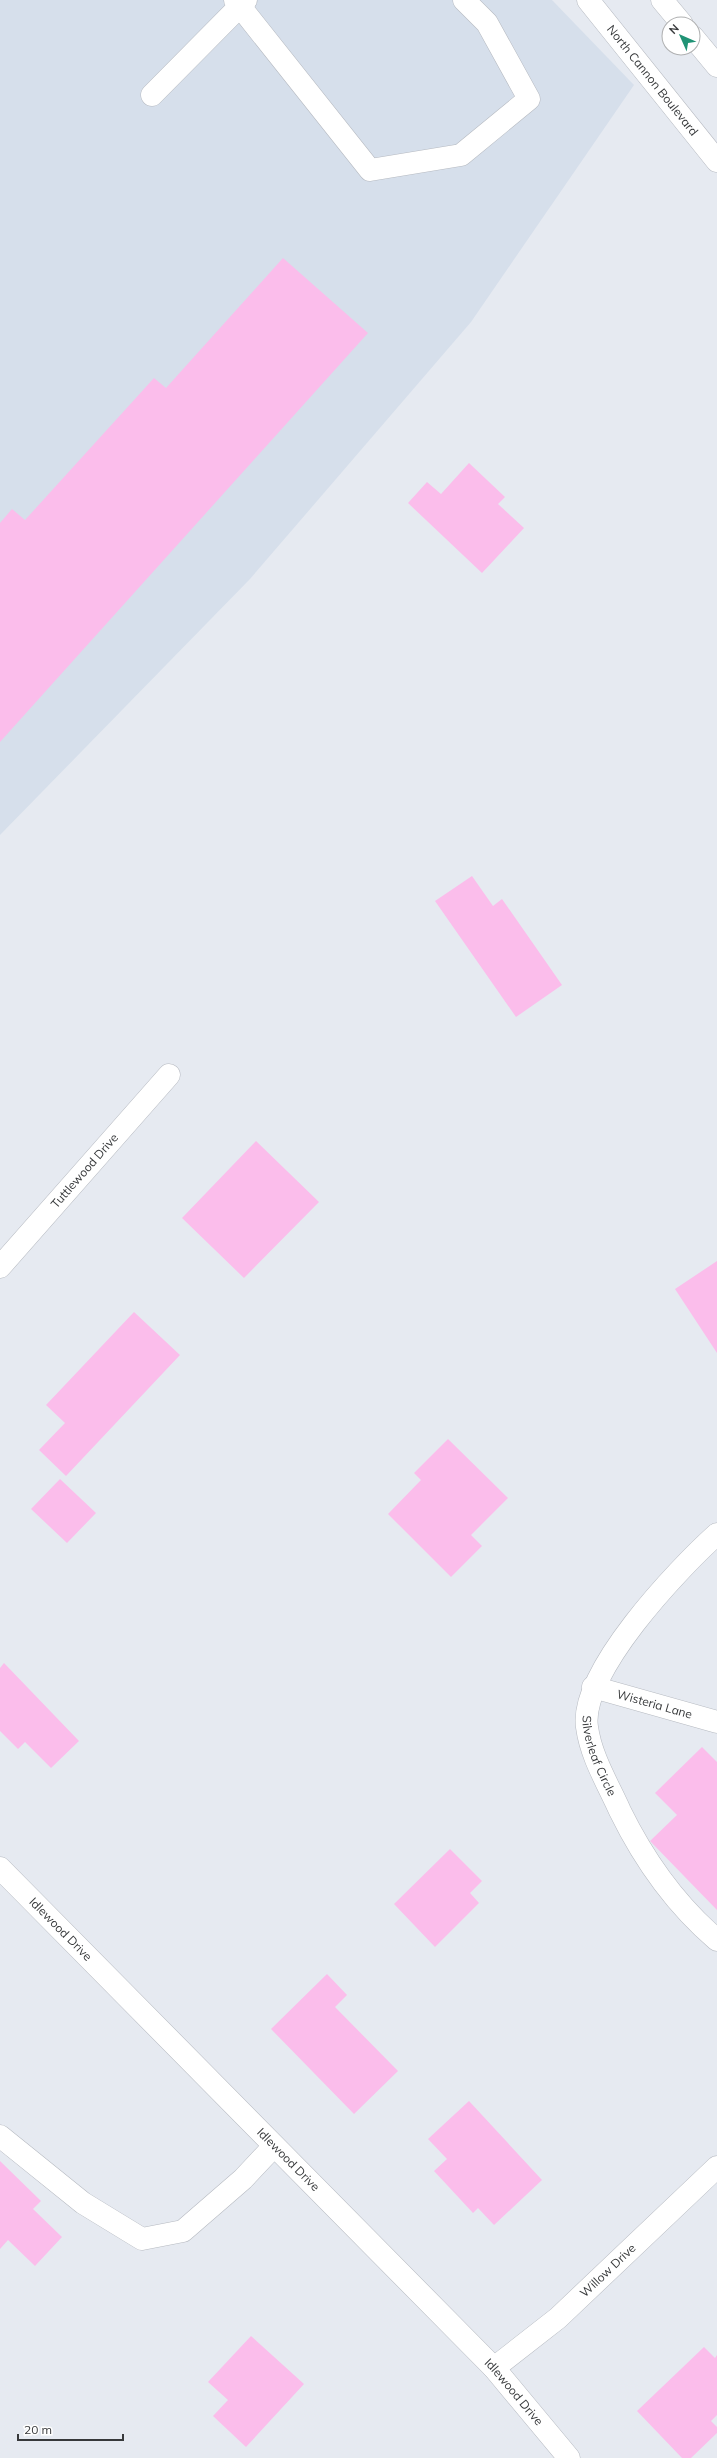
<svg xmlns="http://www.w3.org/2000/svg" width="717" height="2458" font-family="Mulish,sans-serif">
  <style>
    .built { fill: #d6dfeb }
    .building { fill: #fbbdeb }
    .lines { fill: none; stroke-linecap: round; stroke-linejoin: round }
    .minor-casing { stroke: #b6bac1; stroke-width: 23 }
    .major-casing { stroke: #b6bac1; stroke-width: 23 }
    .minor { stroke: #fff; stroke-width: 22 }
    .major { stroke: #fff; stroke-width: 22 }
    .labels { text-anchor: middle; stroke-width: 3; stroke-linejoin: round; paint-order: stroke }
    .street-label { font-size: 12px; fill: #37393b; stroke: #fff }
  </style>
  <rect width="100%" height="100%" fill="#e6eaf1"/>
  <path class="built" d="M0,0H552L634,85L471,322L250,579L0,835Z"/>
  <path class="building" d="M283,258L368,333L0,742V523L12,509L25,520L154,378L166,388Z
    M469,463L505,497L498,504L524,528L482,573L408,503L427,482L441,494Z
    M472,876L493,906L502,899L562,985L516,1017L435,901Z
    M256,1141L319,1202L244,1278L182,1218Z
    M717,1261V1353L675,1289Z
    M134,1312L180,1355L66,1476L39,1450L65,1423L46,1405Z
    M448,1439L508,1498L471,1535L482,1546L451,1577L388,1514L421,1480L414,1473Z
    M60,1479L96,1513L67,1543L31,1509Z
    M4,1663L79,1741L51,1768L25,1742L18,1749L0,1731V1668Z
    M702,1747L717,1762V1910L650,1841L677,1815L655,1793Z
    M450,1849L482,1881L470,1893L479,1903L435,1947L394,1904Z
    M327,1974L347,1995L335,2007L398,2071L354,2114L271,2029Z
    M469,2101L542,2180L494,2225L478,2208L473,2213L434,2171L447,2159L428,2139Z
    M0,2161L41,2201L33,2209L62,2237L35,2266L8,2240L0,2249Z
    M251,2336L304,2384L246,2447L213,2416L228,2400L208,2382Z
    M704,2347L715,2358L717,2355V2415L711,2421L717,2427V2433L691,2458H682L637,2411Z"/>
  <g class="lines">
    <defs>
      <g id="minor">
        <path d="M235,0L370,170L461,155L529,99L487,23L464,0"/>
        <path d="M152,95L246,0"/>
        <path id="s1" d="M0,1267L169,1075"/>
        <path id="s2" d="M717,1534C678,1569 579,1673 587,1727C591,1757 608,1784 620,1811C644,1860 675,1904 717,1940"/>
        <path id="s3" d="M593,1687L717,1722"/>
        <path id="s4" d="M0,1868L494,2368L569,2458"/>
        <path d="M0,2136L83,2203L142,2239L183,2231L243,2179L274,2146"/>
        <path id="s5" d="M494,2368L558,2318L717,2167"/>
      </g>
      <g id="major">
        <path id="s6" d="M588,0L717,161"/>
        <path d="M662,0L682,24"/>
        <path d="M693,37L717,66"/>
      </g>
    </defs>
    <use href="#minor" class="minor-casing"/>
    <use href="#major" class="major-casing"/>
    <use href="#minor" class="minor"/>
    <use href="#major" class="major"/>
  </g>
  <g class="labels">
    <g class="street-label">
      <text dy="4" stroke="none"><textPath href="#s6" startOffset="103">North Cannon Boulevard</textPath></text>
      <text dy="4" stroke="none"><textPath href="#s1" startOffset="128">Tuttlewood Drive</textPath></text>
      <text dy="4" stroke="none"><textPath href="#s3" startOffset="64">Wisteria Lane</textPath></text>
      <text dy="4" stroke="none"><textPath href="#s2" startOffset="269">Silverleaf Circle</textPath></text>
      <text dy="4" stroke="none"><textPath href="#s4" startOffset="86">Idlewood Drive</textPath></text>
      <text dy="4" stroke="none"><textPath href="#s4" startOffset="410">Idlewood Drive</textPath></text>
      <text dy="4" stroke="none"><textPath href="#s5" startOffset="150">Willow Drive</textPath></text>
      <text dy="4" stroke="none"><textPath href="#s4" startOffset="734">Idlewood Drive</textPath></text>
    </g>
  </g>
  <g transform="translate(681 36) rotate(315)"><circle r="19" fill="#ffffff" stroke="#afb0b1"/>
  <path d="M0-3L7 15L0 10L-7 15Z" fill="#209375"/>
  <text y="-6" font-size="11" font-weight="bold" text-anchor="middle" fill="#37393b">N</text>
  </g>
  <path d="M18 2434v6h105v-6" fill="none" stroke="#37393b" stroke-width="2"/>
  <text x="24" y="2434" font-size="12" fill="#37393b" stroke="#ffffff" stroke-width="3" paint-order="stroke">20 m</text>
</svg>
